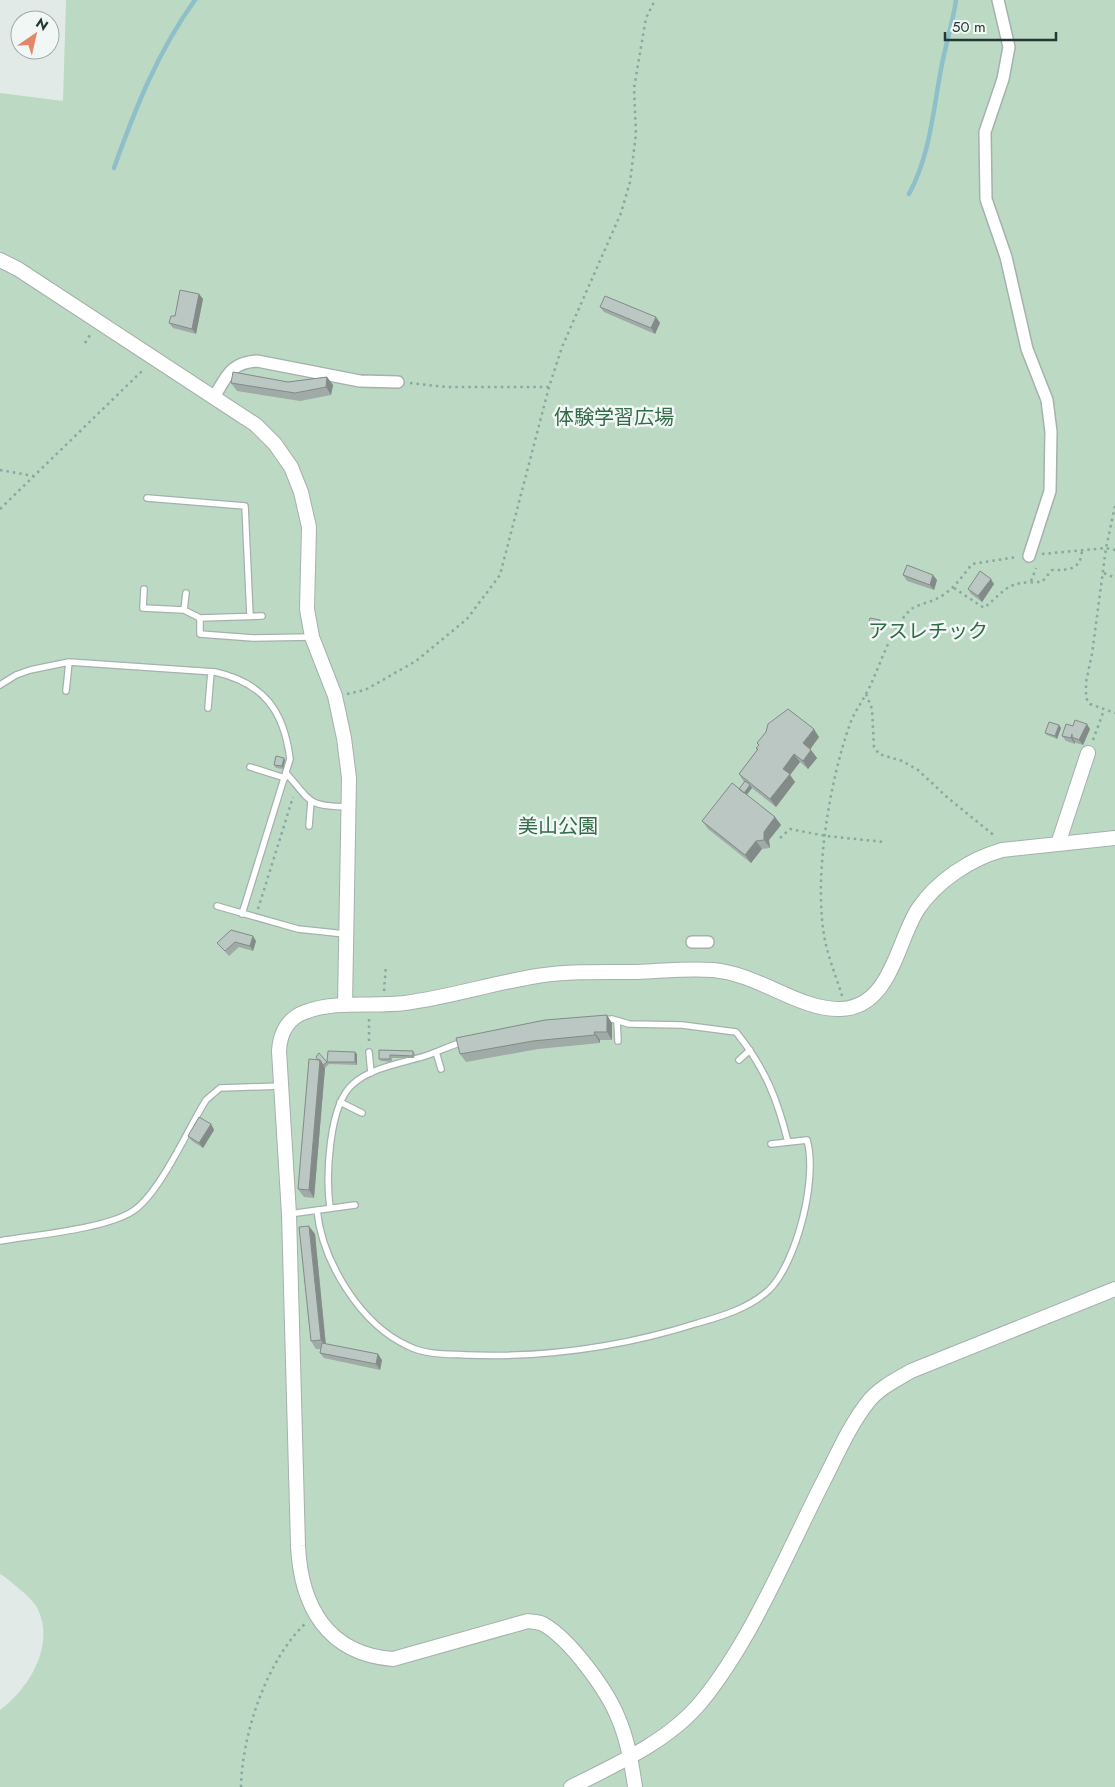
<svg xmlns="http://www.w3.org/2000/svg" width="1115" height="1787" font-family="Jost,'Noto Sans JP',sans-serif">
  <style>
    .green { fill: #bcd9c4 }
    .lines { fill: none; stroke-linecap: round; stroke-linejoin: round }
    .stream { stroke: #8fbfc9; stroke-width: 4.5 }
    .service-casing { stroke: #a5b1ad; stroke-width: 8 }
    .minor-casing { stroke: #a5b1ad; stroke-width: 14 }
    .tertiary-casing { stroke: #a5b1ad; stroke-width: 16 }
    .path { stroke: #85aa9f; stroke-width: 2.5; stroke-dasharray: 2.5 4; stroke-linecap: butt }
    .service { stroke: #fff; stroke-width: 5.5 }
    .minor { stroke: #fff; stroke-width: 11 }
    .tertiary { stroke: #fff; stroke-width: 14 }
    .wall { fill: #a0aba7 }
    .shaded-wall { fill: #828b88 }
    .building { fill: #bac7c2; stroke: #828b88 }
    .labels { text-anchor: middle; stroke-width: 5; stroke-linejoin: round; paint-order: stroke }
    .park-label { font-size: 20px; fill: #336b49; stroke: #f1f7f4 }
  </style>
  <rect width="100%" height="100%" fill="#e1eae6"/>
  <path class="green" d="M66,0H1115V1787H0V1710C30,1688 57,1642 36,1606C29,1595 14,1585 5,1577L0,1574V93L63,101Z"/>
  <g class="lines">
    <path class="stream" d="M114,168C135,109 158,51 195,0
      M909,194C931,153 933,109 942,64C946,43 953,22 956,0"/>
    <defs>
      <path id="service" d="M147,498L245,506L250,616
        M144,589L143,608L184,610
        M186,593L184,610L200,618
        M262,616L200,618V634L253,638L312,637
        M0,685L16,675L30,670L69,662L215,672C264,683 284,711 290,759L242,914
        M66,691L69,662
        M208,708L211,672
        M250,767L285,778
        M287,774C312,803 308,806 348,807
        M309,826L311,801
        M217,906L298,929L345,934
        M603,1020L612,1019L629,1024L682,1025L736,1032C765,1068 777,1098 788,1142
        M617,1021L618,1041
        M369,1052L371,1073
        M436,1052L441,1069
        M739,1060L750,1050
        M340,1102L362,1113
        M330,1208C326,1178 328,1105 353,1084C373,1066 406,1063 431,1054C442,1050 452,1045 463,1042
        M317,1210C322,1261 360,1324 408,1346C426,1355 447,1354 467,1355C546,1358 622,1347 698,1323C723,1316 749,1308 769,1290C797,1262 818,1178 807,1140L771,1144
        M289,1214L355,1205
        M0,1241C34,1235 106,1229 133,1211C160,1193 188,1129 206,1100L220,1088L281,1086"/>
      <path id="minor" d="M998,0L1009,47L1003,79L985,132L986,199L1006,257L1027,349L1047,400L1051,432L1050,491L1029,556
        M214,397C227,376 230,363 257,361L360,381L398,382
        M692,942H708"/>
      <path id="tertiary" d="M0,260L18,269L256,425L275,444L291,467L301,492L309,527L307,609L312,637L335,696L344,738L349,778L345,1005
        M1058,844L1088,753
        M571,1787C615,1765 669,1741 701,1702C751,1641 786,1555 822,1484C836,1457 849,1426 868,1402C879,1388 896,1380 911,1371L1115,1289
        M635,1787C632,1765 628,1741 619,1720C608,1691 570,1639 543,1624C539,1622 533,1622 528,1621L393,1659C327,1654 301,1606 298,1546L289,1214L279,1051C280,1033 288,1018 305,1012C336,1000 373,1007 405,1003C450,997 493,983 537,976C570,971 604,972 637,972C662,971 688,968 713,970C759,974 799,1010 840,1009C891,1008 897,941 918,909C937,881 970,859 1002,850L1115,838"/>
    </defs>
    <use href="#service" class="service-casing"/>
    <use href="#minor" class="minor-casing"/>
    <use href="#tertiary" class="tertiary-casing"/>
    <path class="path" d="M85,343L90,335
      M410,383L446,387H549
      M0,470L34,476
      M1115,506L1106,548L1092,654L1086,682V698L1090,704L1115,713
      M0,509L143,370
      M1042,554L1106,548L1115,550
      M1104,573L1115,578
      M1031,581L1036,568
      M954,588L984,608C1009,587 1006,582 1042,582L1052,570C1069,570 1081,570 1082,550
      M347,694L365,690L416,661L467,619L500,575L549,387L562,347L621,213L630,182L636,134L634,88L646,18L655,0
      M866,694L872,709L874,747L879,754L902,761L918,770L948,798L996,837
      M1093,740L1104,710
      M780,838L790,829L826,836L885,842
      M258,909L293,797
      M384,991L386,965
      M842,996C837,979 830,962 826,945C812,885 829,782 850,724C855,710 865,698 871,684C882,660 891,629 910,610C916,605 927,603 934,600C952,592 961,578 972,564L1017,557
      M369,1019V1043
      M241,1787C242,1734 267,1659 306,1623"/>
    <use href="#service" class="service"/>
    <use href="#minor" class="minor"/>
    <use href="#tertiary" class="tertiary"/>
  </g>
  <path class="wall" d="M199,294L203,299L196,334L173,328L169,323L175,316Z
    M600,307L660,323L655,334L604,312Z
    M327,377L333,385L331,395L300,401L237,391L231,383L288,382Z
    M903,575L937,580L934,590L907,581Z
    M994,584L982,602L971,594L968,589Z
    M880,620L882,623L880,631L870,628L868,626Z
    M1059,725L1061,728L1057,739L1047,735L1045,733Z
    M1073,726L1090,729L1083,745L1076,743L1075,742V744L1066,741L1062,736Z
    M819,737L810,749L817,758L808,769L800,762L790,775L795,782L776,807L752,788L747,795L775,817L781,825L769,840L770,848L762,849L751,863L708,829L702,821L739,789L744,782L739,774L757,750L756,748L759,745L757,743Z
    M285,760L283,769L276,768L274,765Z
    M256,941L253,951L239,947L229,956L217,943Z
    M612,1023V1040H600V1043L538,1049L466,1062L460,1054Z
    M379,1050L413,1051L415,1054L414,1058H392V1062L381,1061L379,1059Z
    M357,1054V1065L329,1064L325,1068L314,1198L304,1197L298,1189L318,1060L316,1057L327,1062Z
    M211,1124L214,1130L203,1148L192,1141L188,1136Z
    M315,1234L326,1344L382,1360L380,1370L324,1358L320,1353L321,1349H316L311,1341Z"/>
  <path class="shaded-wall" d="M199,294L203,299L196,334L192,329Z
    M656,317L660,323L655,334L651,328Z
    M327,377L333,385L331,395L326,387Z
    M933,575L937,580L934,590L930,585Z
    M991,579L994,584L982,602L978,596Z
    M880,620L882,623L880,631L878,628Z
    M1087,724L1090,729L1083,745L1079,740Z
    M1059,725L1061,728L1057,739L1055,736Z
    M814,729L819,737L809,751L803,743Z
    M1072,734V737L1075,742V744L1071,738Z
    M811,750L817,758L808,769L803,761Z
    M794,754L800,762L790,775L795,782L776,807L770,799L783,769Z
    M284,758L285,760L283,769L282,766Z
    M750,785L752,788L745,797L743,794Z
    M775,817L781,825L769,840L770,848L764,840V832Z
    M756,841L762,849L751,863L745,855Z
    M253,936L256,941L253,951L250,946Z
    M607,1015L612,1023V1040L607,1032Z
    M594,1032L600,1040V1043L595,1035Z
    M355,1052L357,1054V1065L355,1062Z
    M320,1060L325,1068L314,1198L309,1190Z
    M211,1124L214,1130L203,1148L199,1143Z
    M309,1226L315,1234L326,1348L321,1340Z
    M378,1354L382,1360L380,1370L376,1364Z"/>
  <path class="building" d="M180,290L199,294L192,329L169,323L171,316H175Z
    M605,296L656,317L651,328L600,307Z
    M233,372L288,382L327,377L326,387L295,393L231,383Z
    M907,565L933,575L930,585L903,575Z
    M980,571L991,579L978,596L968,589Z
    M870,618L880,620L878,628L868,626Z
    M788,709L814,729L803,743L811,750L803,761L794,754L783,769L790,774L770,799L739,774L758,749L756,748L759,745L757,743L766,732L768,724Z
    M1075,720L1087,724L1079,740L1072,737V734L1071,738L1062,736L1066,724L1073,726Z
    M1049,722L1059,725L1055,736L1045,733Z
    M276,756L284,758L282,766L274,765Z
    M745,781L750,785L744,793L739,789Z
    M732,783L775,817L764,832V840L756,841L745,855L702,821Z
    M231,930L253,936L250,946L235,942L225,951L217,943Z
    M607,1015V1032H594L595,1035L533,1041L460,1054L456,1038L545,1020Z
    M379,1050L413,1051V1056L390,1055V1059H379Z
    M328,1051L355,1052V1062H327L323,1065L320,1060H318L316,1057L319,1053L327,1062Z
    M309,1059L320,1060L309,1190L298,1189Z
    M199,1117L211,1124L199,1143L188,1136Z
    M309,1226L321,1340L311,1341L299,1227Z
    M322,1343L378,1354L376,1364L320,1353Z"/>
  <g class="labels">
    <g class="park-label">
      <text x="614" y="424">体験学習広場</text>
      <text x="928" y="638">アスレチック</text>
      <text x="558" y="833">美山公園</text>
    </g>
  </g>
  <g transform="translate(35 35) rotate(34)"><circle r="24" fill="#f1f7f4" stroke="#9faba7"/>
  <path d="M0-4L9 19L0 12L-9 19Z" fill="#e28768"/>
  <text y="-8" font-size="14" font-weight="bold" text-anchor="middle" fill="#243933">N</text>
  </g>
  <path d="M945 32v8h111v-8" fill="none" stroke="#243933" stroke-width="2.5"/>
  <text x="952" y="32" font-size="15" fill="#243933" stroke="#f1f7f4" stroke-width="4" paint-order="stroke">50 m</text>
</svg>
